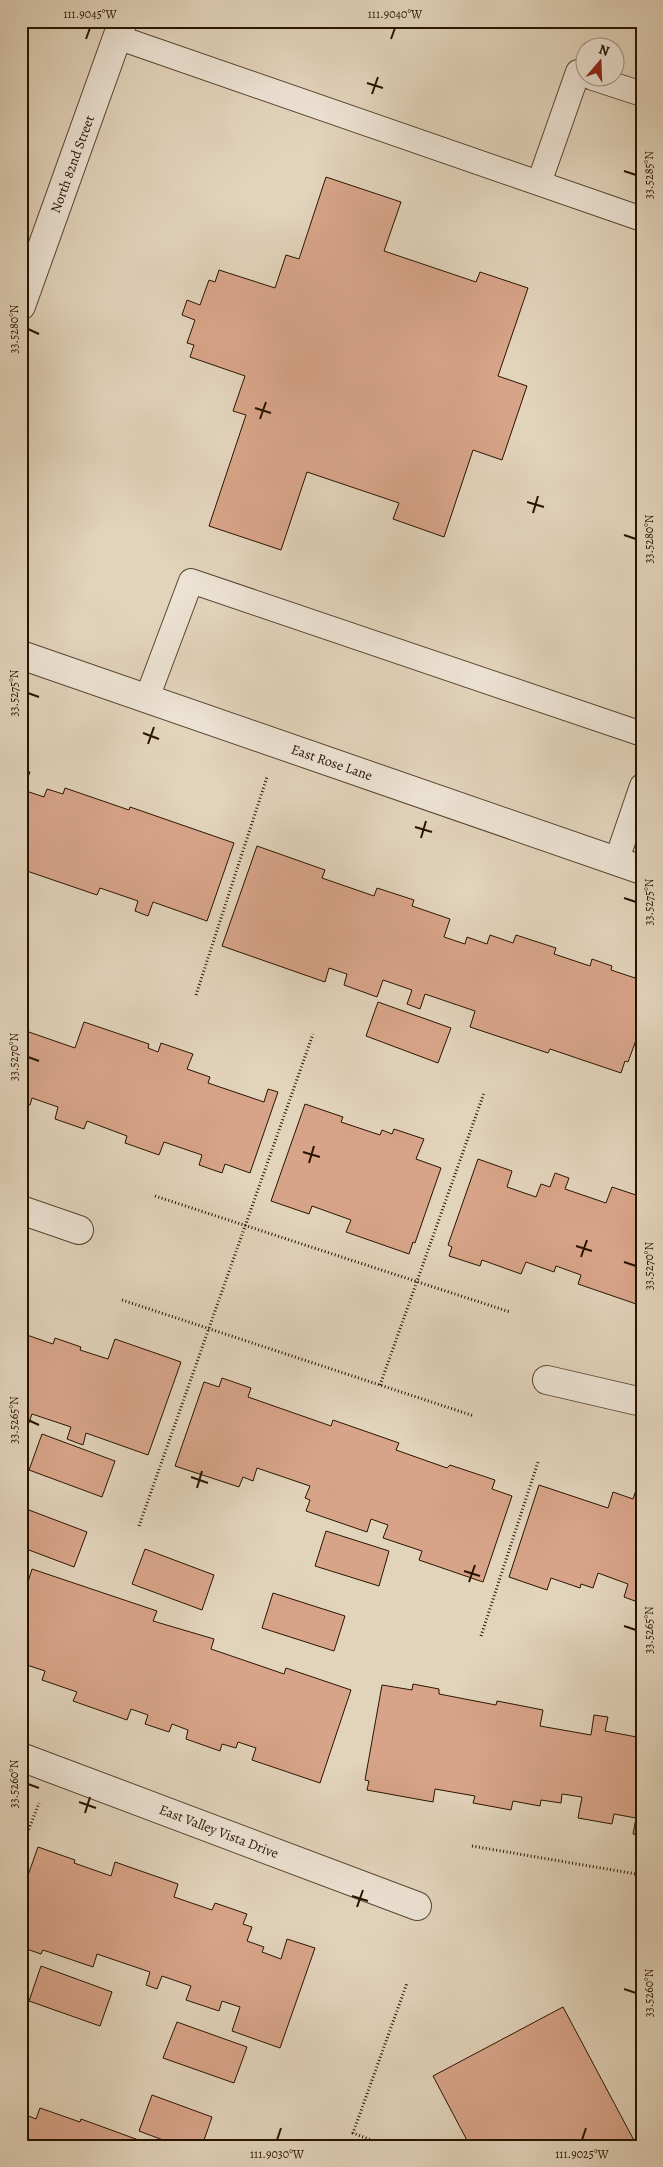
<svg xmlns="http://www.w3.org/2000/svg" width="663" height="2167" font-family="Alegreya,serif">
  <style>
    .building { fill: #d8a489; stroke: #281500 }
    .lines { fill: none; stroke-linecap: round; stroke-linejoin: round }
    .lane-casing { stroke: #56442f; stroke-width: 26 }
    .street-casing { stroke: #56442f; stroke-width: 30 }
    .path { stroke: #281500; stroke-width: 3; stroke-dasharray: 1 2.5; stroke-linecap: butt }
    .lane { stroke: #ece2d3; stroke-width: 24 }
    .street { stroke: #ece2d3; stroke-width: 28 }
    .ticks { fill: none; stroke: #281500; stroke-width: 2 }
    .labels { text-anchor: middle; stroke-width: 4.5; stroke-linejoin: round; paint-order: stroke }
    .street-label { font-size: 14px; fill: #281500; stroke: #ece2d3 }
    .neatline { fill: none; stroke: #281500; stroke-width: 2 }
    .ticks-label { font-size: 12px; text-anchor: middle; fill: #281500 }
  </style>
  <rect width="100%" height="100%" fill="#e2d3bb"/>
  <filter id="stains"><feTurbulence type="fractalNoise" baseFrequency=".004" numOctaves="4"/><feColorMatrix values="0 0 0 0 .2 0 0 0 0 .09 0 0 0 0 .02 0 0 0 .5 -.17"/></filter>
  <radialGradient id="worn" r=".72"><stop offset=".6" stop-color="#630" stop-opacity="0"/><stop offset="1" stop-color="#630" stop-opacity=".3"/></radialGradient>
  <path class="building" d="M326,177L401,202L384,251L476,282L480,272L528,288L498,376L527,386L502,460L473,450L444,537L393,519L399,503L307,472L281,550L209,526L246,415L233,411L245,376L190,357L194,345L187,343L195,320L182,315L187,300L200,305L209,280L215,282L219,270L275,288L286,255L299,259Z
    M21,769L30,772L23,790L44,797L47,789L63,794L65,788L129,810L130,807L234,843L207,921L153,902L148,916L135,911L138,901L100,888L97,895L21,869Z
    M257,846L325,870L322,878L374,896L377,888L414,900L412,906L450,919L444,937L465,944L467,937L487,944L490,935L513,943L516,935L556,948L554,954L590,966L592,959L612,966L611,970L635,978L636,974L642,976V1024L628,1062L625,1061L621,1073L550,1049L548,1053L470,1027L475,1011L425,994L420,1009L407,1004L412,990L383,980L377,997L344,985L347,974L329,968L325,982L222,946Z
    M378,1002L451,1028L438,1063L366,1036Z
    M21,1014L28,1016L23,1030L75,1048L84,1022L149,1044L148,1048L158,1052L161,1043L193,1054L187,1069L210,1077L208,1083L264,1102L268,1089L278,1092L250,1173L225,1164L222,1173L199,1165L202,1155L164,1142L159,1155L125,1143L127,1136L87,1121L84,1129L55,1119L58,1107L32,1098L30,1105L21,1102Z
    M305,1104L343,1117L341,1122L380,1135L382,1130L392,1134L394,1129L424,1139L416,1159L441,1168L415,1243L413,1242L409,1254L346,1232L351,1220L312,1206L309,1214L271,1201Z
    M478,1159L512,1171L507,1187L536,1197L541,1184L550,1187L555,1173L569,1178L565,1189L606,1203L612,1187L642,1197L639,1216L642,1217V1306L578,1284L581,1275L556,1266L554,1272L526,1262L521,1274L482,1260L480,1266L449,1256L452,1247L448,1245Z
    M21,1333L53,1344L55,1338L81,1347L80,1350L108,1359L115,1339L181,1362L148,1455L86,1433L83,1445L67,1439L71,1427L32,1414L26,1431L21,1429Z
    M222,1378L251,1388L248,1397L331,1426L333,1420L399,1443L396,1450L447,1468L450,1465L495,1480L492,1489L512,1496L483,1582L419,1560L422,1551L383,1538L388,1525L371,1519L367,1532L306,1511L310,1500L305,1498L310,1486L257,1468L253,1481L243,1477L239,1487L175,1466L204,1382L219,1387Z
    M42,1434L115,1461L102,1497L29,1470Z
    M539,1485L608,1508L613,1492L633,1499L636,1490L642,1492V1583L635,1601L624,1597L628,1584L598,1573L593,1588L581,1584L580,1588L551,1578L547,1590L509,1577Z
    M21,1507L87,1532L74,1567L21,1547Z
    M326,1531L389,1551L379,1586L315,1566Z
    M145,1549L214,1575L202,1610L132,1584Z
    M32,1569L157,1611L153,1621L214,1639L211,1649L284,1674L286,1668L351,1690L320,1783L252,1760L256,1748L238,1742L236,1748L222,1744L220,1751L186,1739L188,1730L172,1724L169,1732L145,1724L148,1715L131,1709L127,1720L73,1701L77,1692L42,1680L45,1671L21,1663V1580L28,1582Z
    M273,1593L345,1616L334,1651L262,1628Z
    M413,1684L439,1689V1694L496,1705L497,1701L543,1710L540,1726L591,1735L594,1715L608,1717L605,1731L642,1738V1836L633,1834L636,1818L614,1814L612,1824L578,1818L582,1797L562,1794L561,1803L541,1800L540,1806L513,1801L511,1810L473,1803L475,1796L435,1789L433,1802L367,1790L369,1781L365,1780L382,1685L412,1690Z
    M38,1847L75,1860L74,1863L111,1876L115,1862L178,1884L174,1897L212,1910L215,1903L247,1914L243,1924L252,1927L247,1941L264,1947L262,1952L281,1959L287,1939L315,1948L280,2048L232,2031L240,2007L222,2001L219,2011L186,2000L191,1986L162,1976L157,1989L146,1985L150,1972L97,1954L93,1967L43,1950L41,1954L21,1947V1895Z
    M41,1966L112,1992L100,2026L29,2001Z
    M563,2007L637,2146H470L433,2076Z
    M177,2022L247,2047L234,2083L163,2058Z
    M152,2095L212,2117L202,2146H179L139,2131Z
    M40,2108L80,2122L81,2119L155,2146H21V2113L36,2119Z"/>
  <g class="lines">
    <defs>
      <path id="lane" d="M117,37L642,219
        M593,78L642,94
        M539,183L578,72L586,75
        M147,698L191,581L642,734
        M616,862L642,786"/>
      <path id="street" d="M21,306L123,21
        M21,655L642,870
        M21,1210L79,1230
        M547,1380L642,1402
        M21,1757L417,1906"/>
    </defs>
    <use href="#lane" class="lane-casing"/>
    <use href="#street" class="street-casing"/>
    <path class="path" d="M196,995L267,777
      M155,1196L510,1312
      M122,1300L474,1416
      M380,1385L484,1093
      M139,1526L313,1034
      M481,1636L538,1462
      M472,1846L642,1875
      M21,1849L39,1803
      M386,2146L353,2133L407,1983"/>
    <use href="#lane" class="lane"/>
    <use href="#street" class="street"/>
  </g>
  <path class="ticks" d="M86,39L90,28M391,39L395,28M367,83L383,88M372,94L378,77M624,171L636,175M28,329L39,334M255,408L271,413M260,419L266,402M527,502L544,507M533,513L538,496M624,535L636,539M28,693L39,697M143,733L159,739M148,744L154,727M415,827L432,832M421,838L426,821M624,898L636,902M28,1057L39,1061M303,1152L320,1157M309,1163L314,1146M576,1246L592,1251M581,1257L587,1240M624,1262L636,1266M28,1420L39,1425M191,1477L208,1483M197,1488L202,1471M464,1571L480,1576M469,1582L475,1565M624,1626L636,1630M28,1784L39,1788M79,1802L96,1808M85,1813L90,1797M352,1896L368,1901M357,1907L363,1890M624,1989L636,1993M277,2140L281,2128M582,2140L586,2128"/>
  <g class="labels">
    <g class="street-label">
      <text transform="translate(72 164) rotate(-70)" y="5">North 82nd Street</text>
      <text transform="translate(332 762) rotate(19)" y="5">East Rose Lane</text>
      <text transform="translate(219 1831) rotate(21)" y="5">East Valley Vista Drive</text>
    </g>
  </g>
  <rect width="663" height="2167" fill="none" stroke="#e2d3bb" stroke-width="55"/>
  <g transform="translate(600 62) rotate(19)"><circle r="24" fill="#ece2d3" stroke="#9e907f"/>
  <path d="M0-4L9 19L0 12L-9 19Z" fill="#8f2418"/>
  <text y="-8" font-size="14" font-weight="bold" text-anchor="middle" fill="#281500">N</text>
  </g>
  <rect x="28" y="28" width="608" height="2112" class="neatline"/>
  <g class="ticks-label">
    <text x="90" y="18">111.9045°W</text>
    <text x="395" y="18">111.9040°W</text>
    <text transform="translate(649 175) rotate(-90)" y="4">33.5285°N</text>
    <text transform="translate(14 329) rotate(-90)" y="4">33.5280°N</text>
    <text transform="translate(649 539) rotate(-90)" y="4">33.5280°N</text>
    <text transform="translate(14 693) rotate(-90)" y="4">33.5275°N</text>
    <text transform="translate(649 902) rotate(-90)" y="4">33.5275°N</text>
    <text transform="translate(14 1057) rotate(-90)" y="4">33.5270°N</text>
    <text transform="translate(649 1266) rotate(-90)" y="4">33.5270°N</text>
    <text transform="translate(14 1420) rotate(-90)" y="4">33.5265°N</text>
    <text transform="translate(649 1630) rotate(-90)" y="4">33.5265°N</text>
    <text transform="translate(14 1784) rotate(-90)" y="4">33.5260°N</text>
    <text transform="translate(649 1993) rotate(-90)" y="4">33.5260°N</text>
    <text x="277" y="2158">111.9030°W</text>
    <text x="582" y="2158">111.9025°W</text>
  </g>
  <rect width="100%" height="100%" filter="url(#stains)"/>
  <rect width="100%" height="100%" fill="url(#worn)"/>
</svg>
